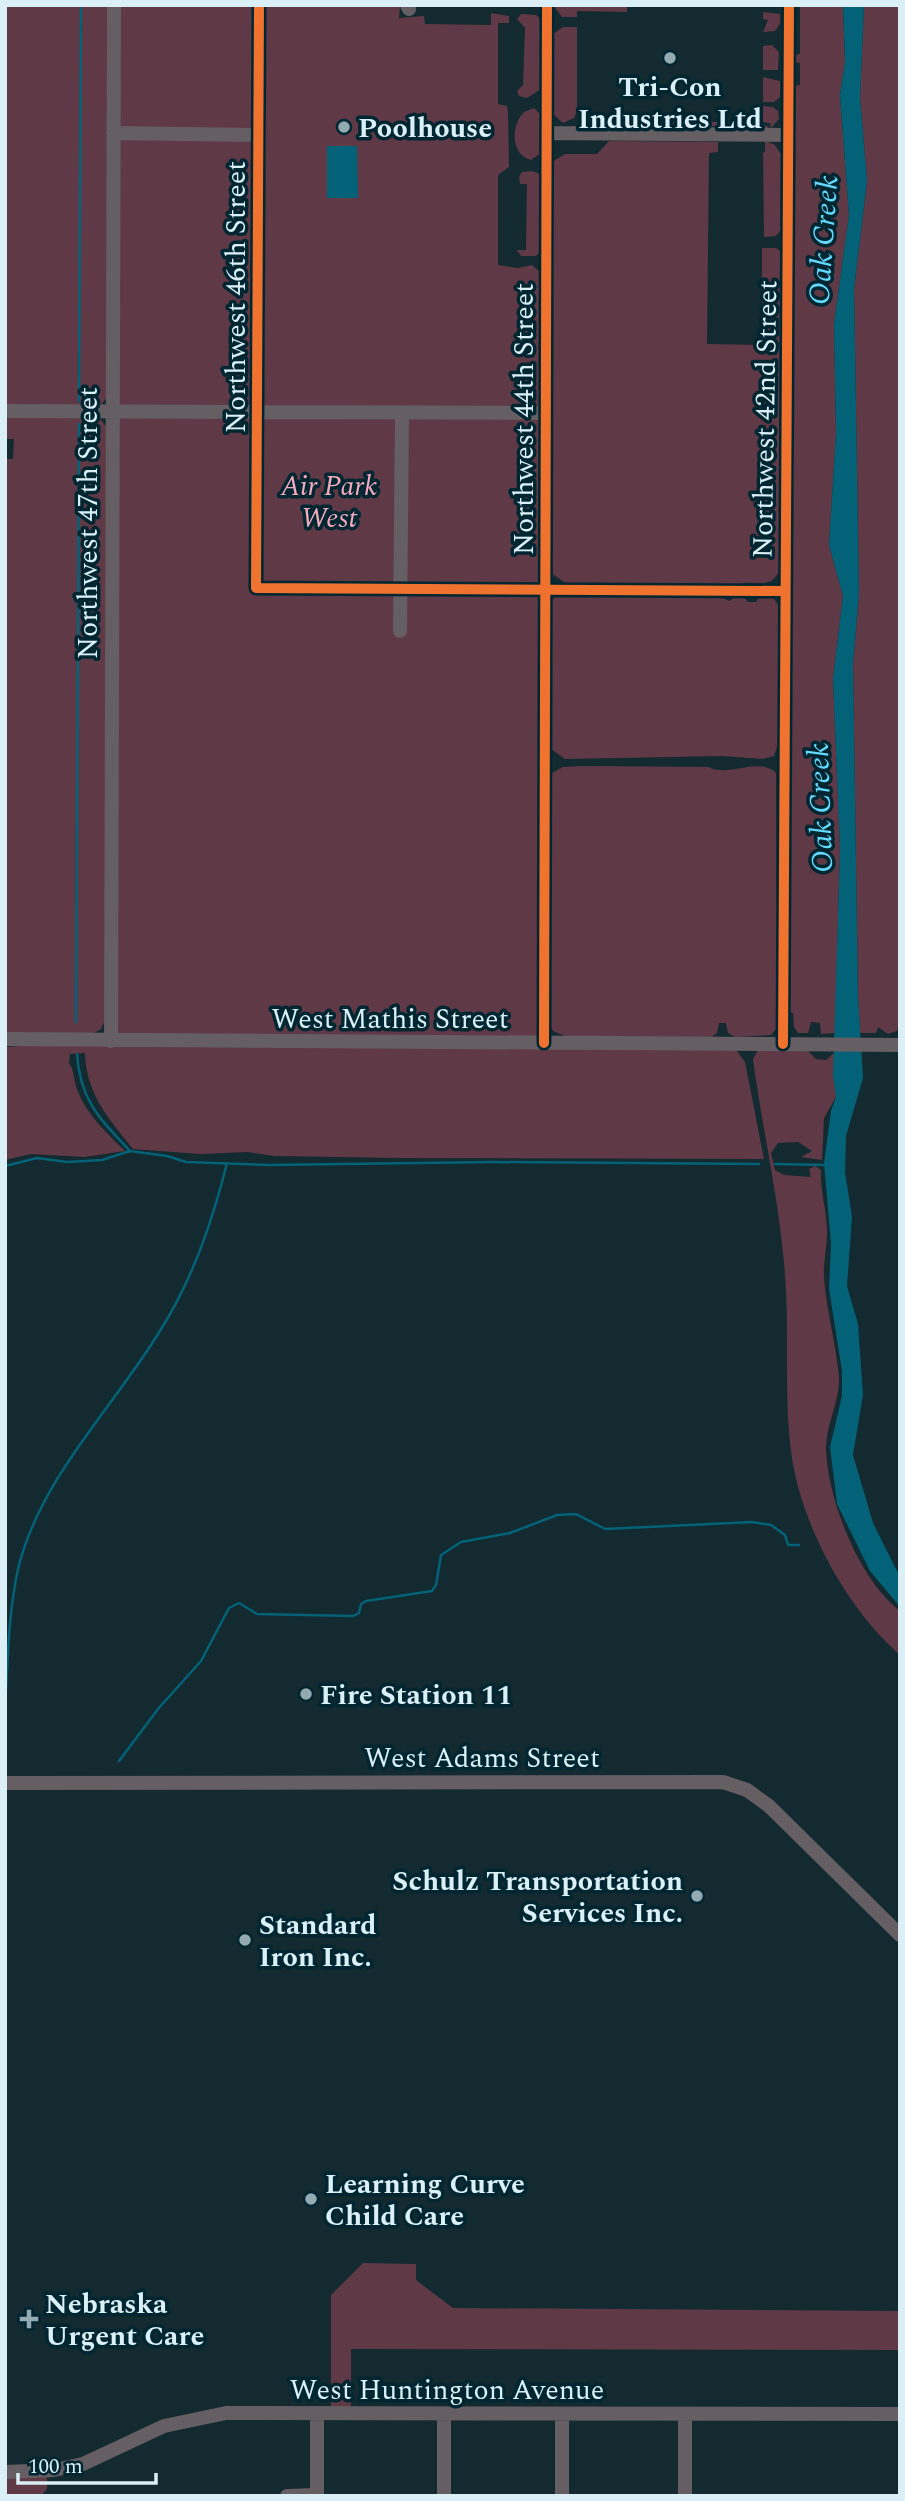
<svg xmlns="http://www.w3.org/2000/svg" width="905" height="2501" font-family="Spectral,serif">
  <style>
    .green { fill: #5f3945 }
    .water { fill: #046278 }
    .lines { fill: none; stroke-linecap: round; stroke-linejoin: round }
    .stream { stroke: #046278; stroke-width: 2.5 }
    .minor { stroke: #655e63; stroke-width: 14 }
    .cycleway-casing { stroke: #002631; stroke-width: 15 }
    .cycleway { stroke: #ef722f; stroke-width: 10 }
    .poi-dot { fill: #94aab1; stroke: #002631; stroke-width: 2.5 }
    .labels { text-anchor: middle; stroke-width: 7; stroke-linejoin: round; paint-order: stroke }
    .poi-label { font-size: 28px; font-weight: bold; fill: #daeff6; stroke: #002631; text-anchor: start }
    .street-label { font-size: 28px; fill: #daeff6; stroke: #002631 }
    .park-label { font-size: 28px; font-style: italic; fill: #f7aabd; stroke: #002631 }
    .water-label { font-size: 30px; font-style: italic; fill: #64dafe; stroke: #002631 }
  </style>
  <rect width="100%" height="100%" fill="#132a30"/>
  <path class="green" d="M5,5H110L107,397L101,405L5,406Z
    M119,5H400L399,18L424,16L425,24L491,25V13L509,16V23H498V104L507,106L508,111L509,167L498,175V265L518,268L532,265L540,272L544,1043L111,1041Z
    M553,5H627V12L577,11V17H562Z
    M800,5H843L845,62L840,95L849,215L834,324L836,433L829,545L843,596L833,679L840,849L835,1033L821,1034L820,1023L811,1022L808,1033H798L794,1027L793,1013L788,1012L794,86L800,85V63L793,62L792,55L800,54Z
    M864,5H900V1016L897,1031L888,1034L878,1027L876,1033H860L858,997L853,664L859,593L854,289L867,181L860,98Z
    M763,12L780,14V24L775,31L763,32L768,20L763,19Z
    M521,14L536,15L541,20V89L527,98L519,96L517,91L523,85L525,28L517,19Z
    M563,27H577V111L574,118L563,123L552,113L553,34Z
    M772,45L779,52L778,70H763V46Z
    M763,77L780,81V97L774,102H763Z
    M763,106L773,107L778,111L779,119L771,128L770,123L763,122Z
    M534,108L541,115V153L531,160C510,155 511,125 524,112Z
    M632,122H745V125L768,126L767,129L714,126L632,129Z
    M609,141L718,142V152L709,153L707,344L762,345V248H776L780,251L779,571C770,591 755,579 738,584H567L551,573L552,162L565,154H597Z
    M765,141L775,145L781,154L780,231L776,236L764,237L763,153L765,152Z
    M532,171L540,174V252L536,256H521L517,250H526L527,184H520L519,177L522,172Z
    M5,417L96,418L101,420L108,429L105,1021L100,1030L91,1034H5V459H13L14,439H5Z
    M741,594L748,602H756L760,596H772L778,605L779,741L774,756L762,759L723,756L565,759L551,749L549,602L557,596H719L729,601Z
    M583,766L708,767C729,778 759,756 776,773L777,1028L771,1035L735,1037L728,1033L726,1023H719L717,1033L710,1038L565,1036L553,1031L550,1025V774L563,767Z
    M38,1045L736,1050L745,1062L764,1159L402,1158L275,1156L248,1152L200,1154L133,1149C109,1119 86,1094 85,1053L70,1054L69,1063C75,1072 73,1079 77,1089C85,1113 108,1134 125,1151L84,1157L31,1154L5,1160V1047Z
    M758,1050H807L816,1059L826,1060L834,1053L836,1097L824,1118L822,1160L801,1157L812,1151L798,1142L778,1143L771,1153L775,1170L784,1175L811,1177L809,1169L815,1166L821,1170C820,1190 826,1208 827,1228C828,1244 823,1260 824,1276C826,1310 836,1343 839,1377C840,1402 825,1426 826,1450C828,1500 859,1580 900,1611V1655C844,1606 797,1518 790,1443C784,1384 790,1323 784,1263C778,1194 762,1127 753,1059Z
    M363,2263L416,2264V2280L453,2308L900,2311V2350L351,2349V2414H331V2295Z
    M47,2471V2489L41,2496H5V2472Z"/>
  <path class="water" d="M843,5H864L860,98L867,181L854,289L859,593L853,664L858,997L863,1078L846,1136L845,1172L852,1217L847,1286L858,1324L863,1395L853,1455L873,1523L900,1577V1607L870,1571L837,1504L830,1447L842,1396V1371L829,1289L831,1244L824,1163L831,1111L836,1097L833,1076L840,849L833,679L843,596L829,545L836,433L834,324L849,215L840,95L845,62Z
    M327,146H357L358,198H327Z"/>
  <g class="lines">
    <path class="stream" d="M79,401L81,5
      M76,1022L79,424
      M77,1054C80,1100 99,1118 130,1151
      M775,1164L828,1165
      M5,1166L37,1158L67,1162L102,1160L130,1151L167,1156L186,1162L269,1165L492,1162L759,1164
      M5,1708C8,1661 8,1611 19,1565C42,1477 111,1410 158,1334C192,1281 212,1223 227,1163
      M119,1761L158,1709L201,1661L229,1608L239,1603L257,1614L353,1616L359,1613L361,1604L366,1601L432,1591L436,1585L441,1555L461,1542L510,1533L557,1515L576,1514L605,1529L752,1522L771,1525L785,1535L788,1545H799"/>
    <path class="minor" d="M259,5L256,588L784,591
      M407,5L409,9
      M113,133L258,135
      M547,133L789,135
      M5,411L546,413
      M400,631L402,413
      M5,1039L900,1045
      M111,1041L114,5
      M544,1043L547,5
      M783,1044L789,5
      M5,1783L723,1782L747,1790L769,1806L900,1935
      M317,2414V2496
      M5,2472L54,2470L83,2464L164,2426L226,2413L900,2414
      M287,2496L317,2495
      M444,2496V2414
      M562,2496V2414
      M685,2496V2414"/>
    <defs>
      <path id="cycleway" d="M259,5L256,588L784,591
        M544,1043L547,5
        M783,1044L789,5"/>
    </defs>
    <use href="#cycleway" class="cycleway-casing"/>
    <use href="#cycleway" class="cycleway"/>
  </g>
  <g class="poi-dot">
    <circle cx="670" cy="58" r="7"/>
    <circle cx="344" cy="127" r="7"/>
    <circle cx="306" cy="1694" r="7"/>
    <circle cx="697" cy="1896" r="7"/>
    <circle cx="245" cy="1940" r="7"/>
    <circle cx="311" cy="2199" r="7"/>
    <path d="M25.5 2308.5h7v7h7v7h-7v7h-7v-7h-7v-7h7z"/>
  </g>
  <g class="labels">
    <g class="poi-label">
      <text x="670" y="96" text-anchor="middle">Tri-Con<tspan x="670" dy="32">Industries Ltd</tspan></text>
      <text x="358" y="137">Poolhouse</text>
      <text x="320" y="1704">Fire Station 11</text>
      <text x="683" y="1890" text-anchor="end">Schulz Transportation<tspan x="683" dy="32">Services Inc.</tspan></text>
      <text x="259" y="1934">Standard<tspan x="259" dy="32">Iron Inc.</tspan></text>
      <text x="325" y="2193">Learning Curve<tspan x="325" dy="32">Child Care</tspan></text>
      <text x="45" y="2313">Nebraska<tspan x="45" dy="32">Urgent Care</tspan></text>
    </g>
    <g class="street-label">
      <text transform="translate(235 297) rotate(-90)" y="10">Northwest 46th Street</text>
      <text transform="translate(523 419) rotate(-90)" y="10">Northwest 44th Street</text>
      <text transform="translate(764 419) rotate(-89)" y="10">Northwest 42nd Street</text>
      <text transform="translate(87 523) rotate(-90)" y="10">Northwest 47th Street</text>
      <text x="390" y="1028">West Mathis Street</text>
      <text x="482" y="1767">West Adams Street</text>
      <text x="447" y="2399">West Huntington Avenue</text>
    </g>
    <g class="park-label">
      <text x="329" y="495">Air Park<tspan x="329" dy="32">West</tspan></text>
    </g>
    <g class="water-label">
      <text transform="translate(823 240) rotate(-86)" y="10">Oak Creek</text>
      <text transform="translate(820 808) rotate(-92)" y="10">Oak Creek</text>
    </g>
  </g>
  <rect width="905" height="2501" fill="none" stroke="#daeff6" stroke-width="14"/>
  <path d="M18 2473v10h138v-10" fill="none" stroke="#daeff6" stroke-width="3.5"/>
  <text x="28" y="2473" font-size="21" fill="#daeff6" stroke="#002631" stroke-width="5" paint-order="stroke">100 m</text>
</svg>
